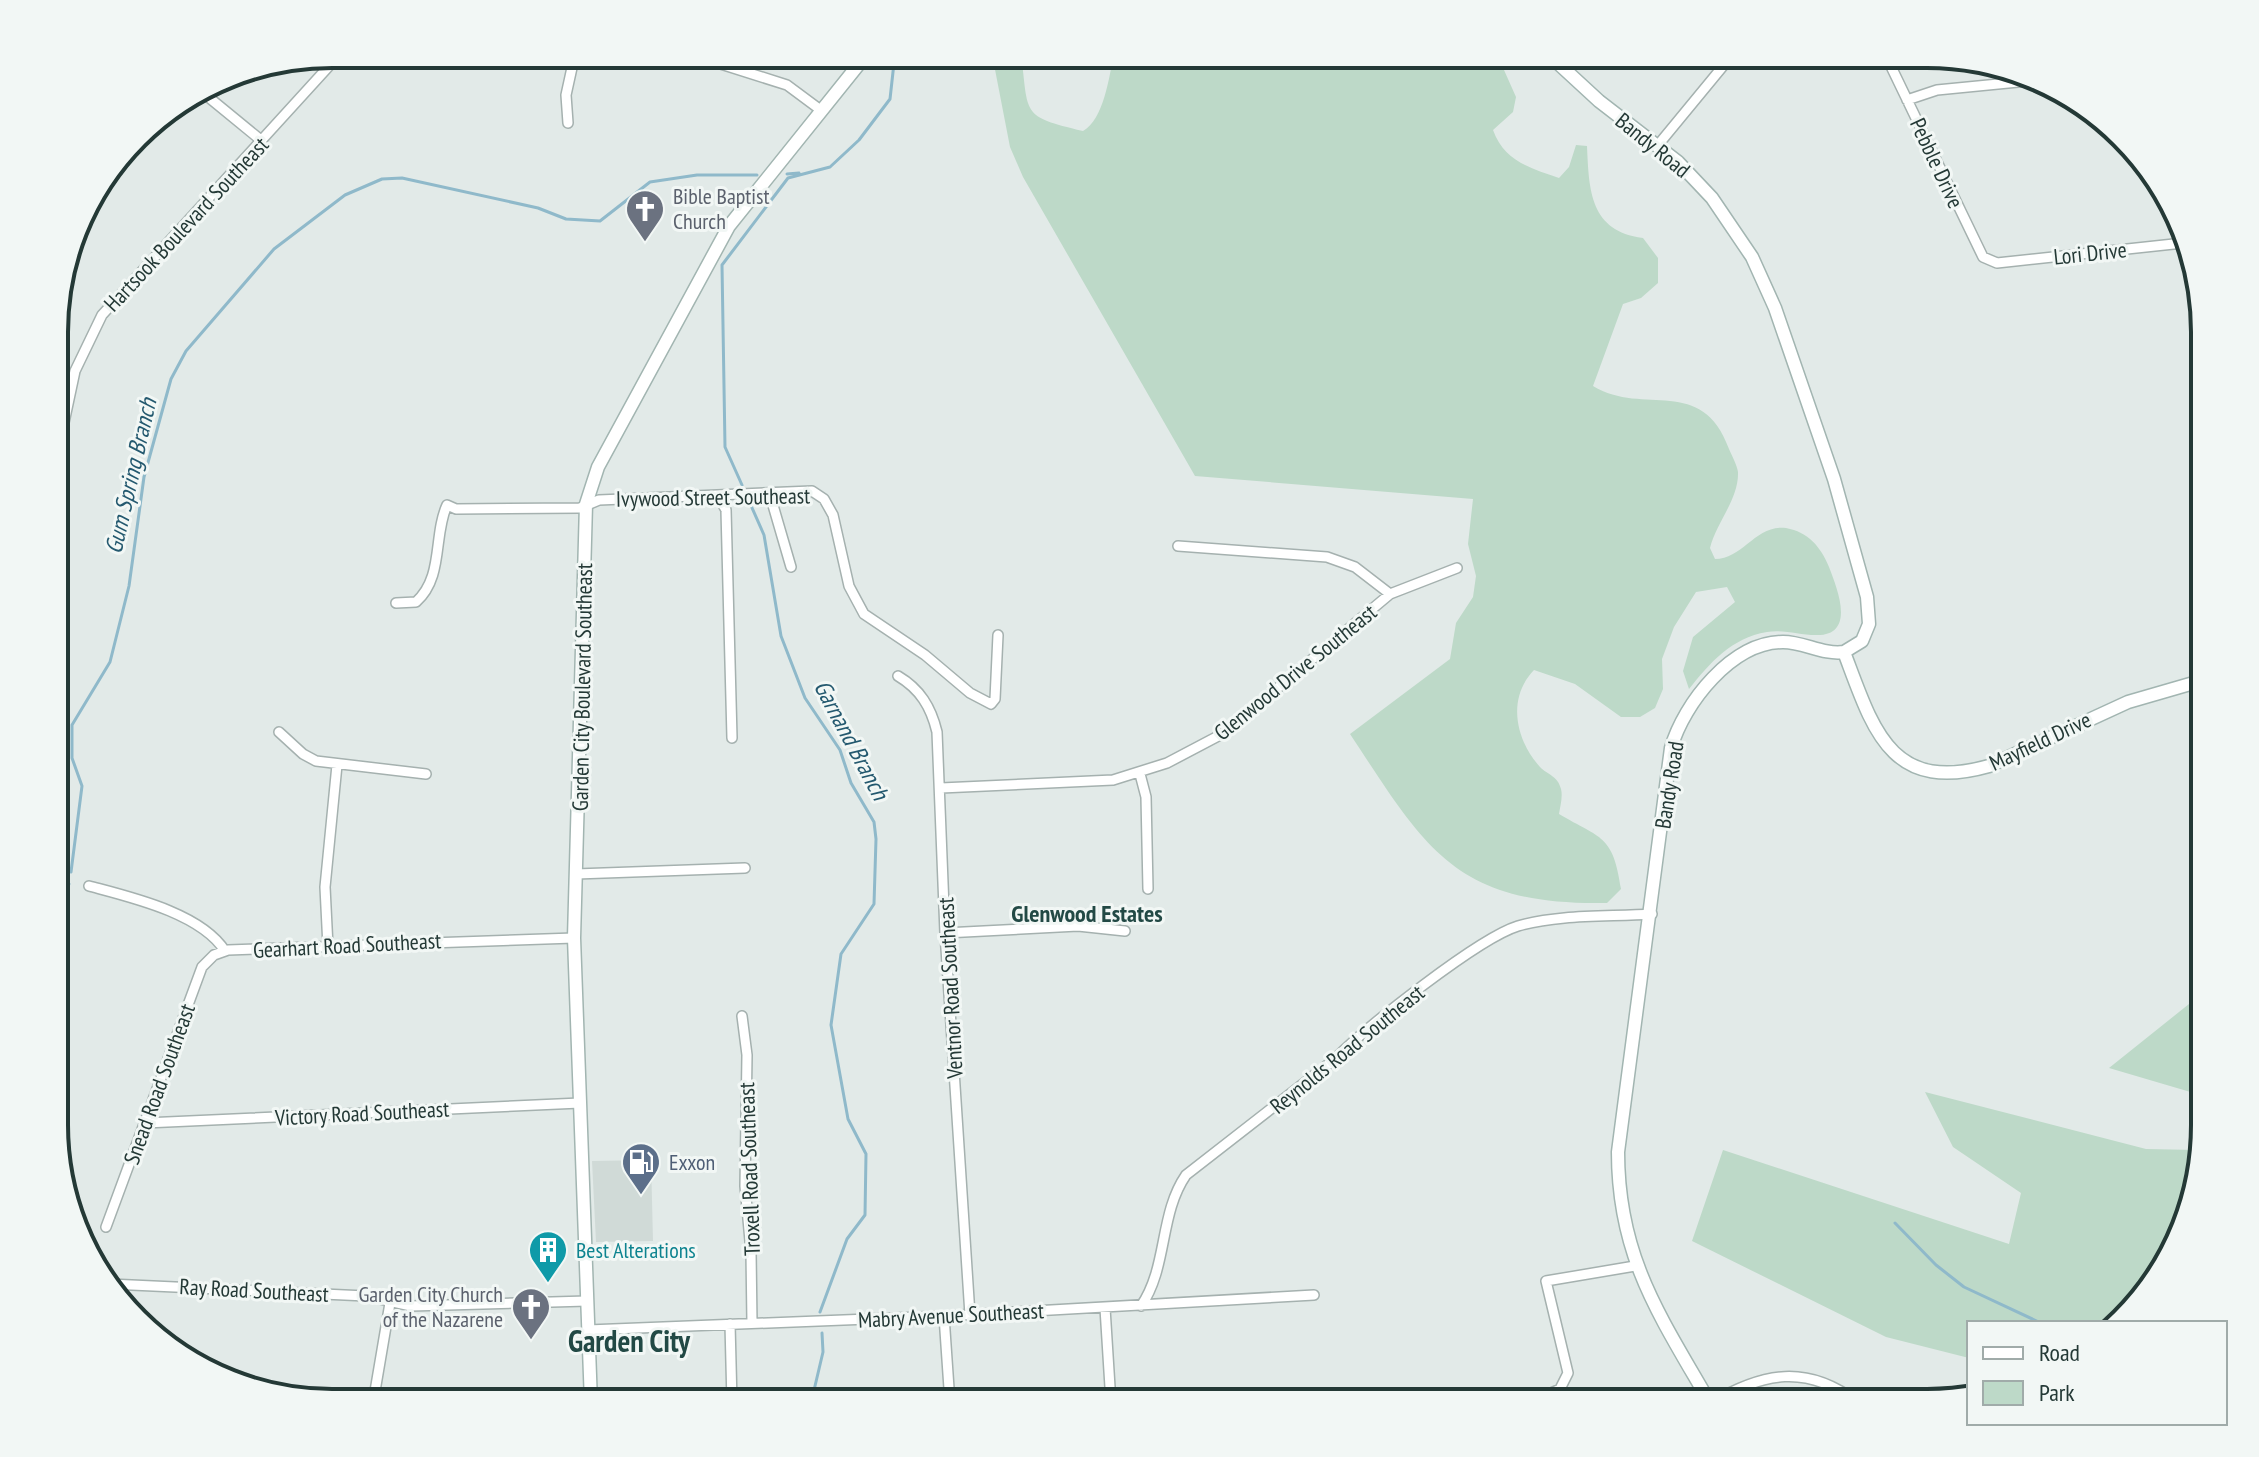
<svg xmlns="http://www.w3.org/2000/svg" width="2259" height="1457" font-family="'PT Sans Narrow',sans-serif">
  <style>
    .built { fill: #d0dad7 }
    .green { fill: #bdd9c8 }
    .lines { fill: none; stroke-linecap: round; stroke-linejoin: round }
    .stream { stroke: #8fb9ca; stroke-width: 3 }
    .street-casing { stroke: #a5b1af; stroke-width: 12 }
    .secondary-casing { stroke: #a2b5b1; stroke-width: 15 }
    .street { stroke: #fff; stroke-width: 9 }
    .secondary { stroke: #fff; stroke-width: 12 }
    .labels { text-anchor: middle; stroke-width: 6; stroke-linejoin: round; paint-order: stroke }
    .street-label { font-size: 22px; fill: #243936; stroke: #f2f7f5 }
    .worship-label { font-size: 22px; fill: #5b616d; stroke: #f2f7f5; text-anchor: start }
    .service-label { font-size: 22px; fill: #4e5e75; stroke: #f2f7f5; text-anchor: start }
    .culture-label { font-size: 22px; fill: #0d838f; stroke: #f2f7f5; text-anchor: start }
    .water-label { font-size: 24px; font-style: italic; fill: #24596f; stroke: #f2f7f5 }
    .neighbourhood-label { font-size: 24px; font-weight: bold; fill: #224945; stroke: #f2f7f5 }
    .district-label { font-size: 30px; font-weight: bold; fill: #224945; stroke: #f2f7f5 }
    .rim { fill: none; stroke: #243936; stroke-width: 4 }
  </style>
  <rect width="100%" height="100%" fill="#e2eae8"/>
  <path class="built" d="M651,1160L653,1241L596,1242L592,1161Z"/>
  <path class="green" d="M992,54H1021C1029,115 1020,116 1083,131C1104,119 1109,77 1114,54H1507L1500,61L1516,97L1513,112L1493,130C1504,161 1530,168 1559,178L1569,167L1576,145L1587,146C1589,191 1590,231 1643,238L1658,258V283L1641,298L1623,304L1593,386C1644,417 1702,374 1729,449C1732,456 1737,465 1738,472C1739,499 1716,523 1710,548L1715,559C1743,559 1756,524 1786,528C1808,532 1821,547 1829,567C1837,588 1857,636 1816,635C1799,635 1783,629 1767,632C1731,638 1710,663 1689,689L1683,671L1693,637L1735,602L1727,587L1696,592L1674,627L1662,659L1663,689L1655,708L1640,717H1621L1575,684L1534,670C1507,698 1515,739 1540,767C1548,775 1558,776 1561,789C1563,797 1560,807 1559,814C1601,839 1613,834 1621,889L1607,903C1455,906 1426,849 1350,734L1450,659L1456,623L1473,597L1476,576L1468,544L1473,499L1195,476L1023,177L1010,147Z
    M2199,947H2204V1096L2109,1068L2204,992Z
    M1925,1092L2146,1149L2197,1150L2204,1132V1143L2158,1280L2112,1323H1969V1358L1886,1337L1692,1241L1723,1150L2009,1244L2021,1193L1953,1147Z"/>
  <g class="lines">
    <path class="stream" d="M787,174L799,173
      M742,485L725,447L722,265L788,178L830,167L859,140L890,99L895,54
      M749,501L764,535L781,636L805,698L840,750L851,783L874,822L876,839L874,904L841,954L831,1025L848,1119L866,1154L865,1215L847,1239L820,1312
      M71,872L82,786L72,758V725L110,662L129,586L144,477L171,379L186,351L274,249L345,195L382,179L402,178L538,208L566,219L600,221L650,182L697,175H757
      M56,913L69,884
      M1895,1223L1936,1265L1964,1287L2041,1323
      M811,1403L823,1352L822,1333"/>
    <defs>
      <path id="street" d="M689,54L787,85L822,111
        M1885,54L1983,257L1997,263L2183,243
        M201,91L262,141
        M1907,100L1937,90L2039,80
        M568,123L566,95L575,54
        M1658,145L1733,54
        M56,460L75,371L102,315L340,54
        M770,495L791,567
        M718,496L726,510L732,738
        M1178,546L1327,557L1355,567L1390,594
        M396,603L416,602C444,577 433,536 447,505L456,509L580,508L599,500L812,491L824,499L833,515L849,586L864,614L925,655L970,693L991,704L995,699L998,635
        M898,676C920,689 931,707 937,732L945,933L970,1315
        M279,732L303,754L316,761L426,774
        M1140,774L1146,797L1148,889
        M941,788L1113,780L1167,763L1224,733L1390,594L1457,568
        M576,874L745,868
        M89,886C130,897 201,913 225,951
        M945,933L1078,926L1125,931
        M328,947L325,887L337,765
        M742,1016L747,1055L745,1186L751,1252L752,1323
        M145,1123L580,1103
        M106,1227L202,967L214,955L228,950L574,938
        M110,1284L366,1296L411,1306L587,1301
        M1141,1306C1168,1267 1159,1214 1186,1175L1335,1059C1366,1027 1479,938 1518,926C1559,914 1609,917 1652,914
        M1105,1308L1111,1403
        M944,1316L950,1403
        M730,1324L732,1403
        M588,1330L944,1316L1314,1295
        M373,1403L390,1303
        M1529,1403L1560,1389L1568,1373L1546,1281L1635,1266
        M1711,1403C1763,1372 1807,1364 1857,1402"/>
      <path id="secondary" d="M1548,54L1599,101L1678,162L1712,198L1752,257L1775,308L1834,479L1867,597L1869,624L1862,641L1844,652C1823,655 1804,642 1783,642C1732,642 1684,703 1671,748L1618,1152C1618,1257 1660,1316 1710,1403
        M1844,652C1873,729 1890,794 1989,766L2128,702L2204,680
        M591,1403L574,938L586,504L598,467L729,226L867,54"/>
    </defs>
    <use href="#street" class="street-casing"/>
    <use href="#secondary" class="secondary-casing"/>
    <use href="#street" class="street"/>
    <use href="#secondary" class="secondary"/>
  </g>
  <defs>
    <symbol id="church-pin" viewBox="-11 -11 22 30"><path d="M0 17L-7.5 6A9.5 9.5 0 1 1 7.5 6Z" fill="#6b7280" stroke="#f2f7f5"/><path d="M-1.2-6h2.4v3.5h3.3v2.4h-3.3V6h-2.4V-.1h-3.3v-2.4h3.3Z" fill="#fff"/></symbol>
    <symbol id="fuel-pin" viewBox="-11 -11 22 30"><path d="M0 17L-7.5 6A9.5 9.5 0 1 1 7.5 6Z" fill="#5c6f8a" stroke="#f2f7f5"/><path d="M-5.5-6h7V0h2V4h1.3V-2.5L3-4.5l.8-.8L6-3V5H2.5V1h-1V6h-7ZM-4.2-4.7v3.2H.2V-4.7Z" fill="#fff"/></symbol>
    <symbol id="building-pin" viewBox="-11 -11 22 30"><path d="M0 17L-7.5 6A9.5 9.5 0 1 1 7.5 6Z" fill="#0f9aa8" stroke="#f2f7f5"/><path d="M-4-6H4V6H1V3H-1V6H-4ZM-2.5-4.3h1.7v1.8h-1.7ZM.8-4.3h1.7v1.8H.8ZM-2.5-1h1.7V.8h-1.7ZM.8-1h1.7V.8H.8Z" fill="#fff"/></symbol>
  </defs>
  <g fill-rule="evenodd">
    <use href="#church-pin" x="623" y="187" width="44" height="60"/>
    <use href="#fuel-pin" x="619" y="1140" width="44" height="60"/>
    <use href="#building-pin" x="526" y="1228" width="44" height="60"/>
    <use href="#church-pin" x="509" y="1285" width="44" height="60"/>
  </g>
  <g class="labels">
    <g class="street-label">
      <text transform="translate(1653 145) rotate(39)" y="8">Bandy Road</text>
      <text transform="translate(1937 163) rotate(65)" y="8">Pebble Drive</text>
      <text transform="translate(186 224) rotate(-47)" y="8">Hartsook Boulevard Southeast</text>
      <text transform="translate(2090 253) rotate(-6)" y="8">Lori Drive</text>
      <text transform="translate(713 497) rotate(-1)" y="8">Ivywood Street Southeast</text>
      <text transform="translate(1295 672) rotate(-39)" y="8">Glenwood Drive Southeast</text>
      <text transform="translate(582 687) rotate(-89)" y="8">Garden City Boulevard Southeast</text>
      <text transform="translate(2040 741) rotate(-25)" y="8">Mayfield Drive</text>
      <text transform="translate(1669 785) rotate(-81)" y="8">Bandy Road</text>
      <text transform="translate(347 945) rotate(-3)" y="8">Gearhart Road Southeast</text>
      <text transform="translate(950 988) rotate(-93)" y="8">Ventnor Road Southeast</text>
      <text transform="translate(1347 1049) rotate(-39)" y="8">Reynolds Road Southeast</text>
      <text transform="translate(159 1084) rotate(-70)" y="8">Snead Road Southeast</text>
      <text transform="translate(362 1113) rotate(-3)" y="8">Victory Road Southeast</text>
      <text transform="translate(749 1169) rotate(-92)" y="8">Troxell Road Southeast</text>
      <text transform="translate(254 1290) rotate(3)" y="8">Ray Road Southeast</text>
      <text transform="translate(951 1315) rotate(-3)" y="8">Mabry Avenue Southeast</text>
    </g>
    <g class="worship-label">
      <text x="673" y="204">Bible Baptist<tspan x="673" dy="25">Church</tspan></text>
      <text x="503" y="1302" text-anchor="end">Garden City Church<tspan x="503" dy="25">of the Nazarene</tspan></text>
    </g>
    <g class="service-label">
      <text x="669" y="1170">Exxon</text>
    </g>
    <g class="culture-label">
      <text x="576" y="1258">Best Alterations</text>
    </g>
    <g class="water-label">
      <text transform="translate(131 476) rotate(-77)" y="8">Gum Spring Branch</text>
      <text transform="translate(851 740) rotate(62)" y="8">Garnand Branch</text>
    </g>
    <g class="neighbourhood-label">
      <text x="1087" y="922">Glenwood Estates</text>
    </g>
    <g class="district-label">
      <text x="629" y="1352">Garden City</text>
    </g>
  </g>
  <path d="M0 0H2259V1457H0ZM332 68H1927A264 264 0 0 1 2191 332V1125A264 264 0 0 1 1927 1389H332A264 264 0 0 1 68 1125V332A264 264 0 0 1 332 68Z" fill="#f2f7f5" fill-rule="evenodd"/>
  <path class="rim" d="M332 68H1927A264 264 0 0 1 2191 332V1125A264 264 0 0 1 1927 1389H332A264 264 0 0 1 68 1125V332A264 264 0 0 1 332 68Z"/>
  <rect x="1967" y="1321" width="260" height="104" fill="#f2f7f5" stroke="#a0aba9" stroke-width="2"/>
  <rect x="1983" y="1347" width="40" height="12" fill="#ffffff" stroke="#a0aba9" stroke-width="2"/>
  <text x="2039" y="1361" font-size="24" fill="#243936">Road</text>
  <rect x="1983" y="1381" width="40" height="24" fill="#bdd9c8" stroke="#a0aba9" stroke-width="2"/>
  <text x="2039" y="1401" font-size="24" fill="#243936">Park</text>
</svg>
